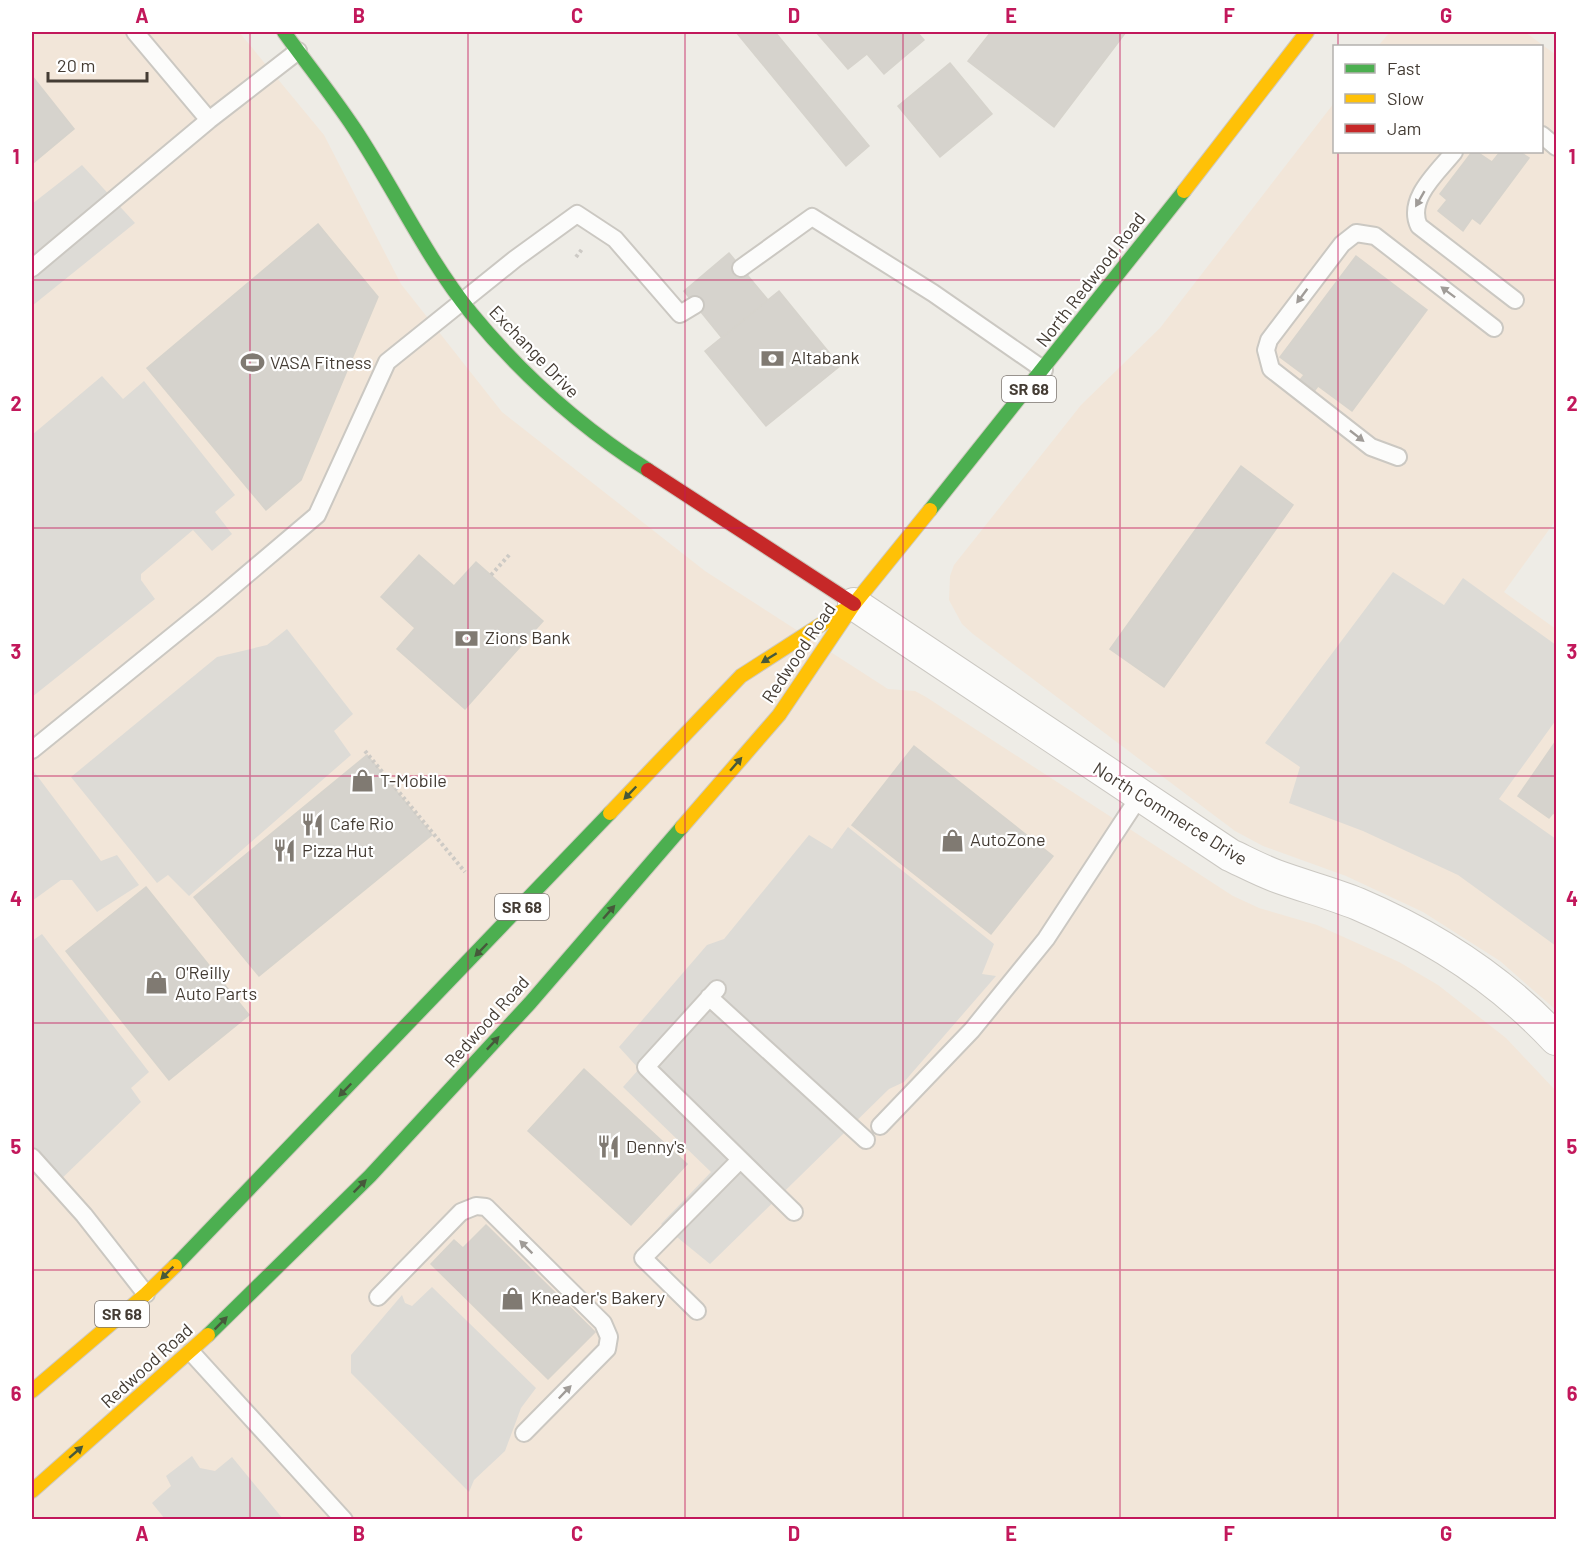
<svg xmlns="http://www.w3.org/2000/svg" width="1588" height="1551" font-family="Barlow,sans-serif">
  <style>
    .commercial { fill: #f2e6d9 }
    .parking { fill: #dddbd6 }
    .building { fill: #d6d3cd; stroke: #d6d3cc; stroke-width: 1.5 }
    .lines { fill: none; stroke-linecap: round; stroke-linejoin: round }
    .lane-casing { stroke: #cbc8c2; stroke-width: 20 }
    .street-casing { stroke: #cbc8c2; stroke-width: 34 }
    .fast-casing { stroke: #cec9be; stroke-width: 16 }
    .slow-casing { stroke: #cec9be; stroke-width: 16 }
    .jam-casing { stroke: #cec9be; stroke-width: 16 }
    .path { stroke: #cdcac5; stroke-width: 4; stroke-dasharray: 3 3; stroke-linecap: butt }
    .lane { stroke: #fcfcfb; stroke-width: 16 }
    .street { stroke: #fcfcfb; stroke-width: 32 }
    .fast { stroke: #4caf50; stroke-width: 14 }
    .slow { stroke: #ffc107; stroke-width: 14 }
    .jam { stroke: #c62828; stroke-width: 14 }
    .oneway { fill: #a09c98 }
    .oneway2 { fill: #46593b }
    .grid { fill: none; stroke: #c2185b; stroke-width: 1.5; stroke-opacity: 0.55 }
    .labels { text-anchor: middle; stroke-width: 4.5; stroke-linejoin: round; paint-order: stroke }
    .shield { fill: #fff; stroke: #7c7671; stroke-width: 1.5 }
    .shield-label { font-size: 16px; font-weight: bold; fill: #443c34 }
    .street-label { font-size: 18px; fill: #443c34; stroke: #fff }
    .poi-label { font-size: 18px; fill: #443c34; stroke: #fff; text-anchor: start }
    .neatline { fill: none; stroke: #c2185b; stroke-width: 2 }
    .grid-label { font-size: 20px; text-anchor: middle; font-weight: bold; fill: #c2185b }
  </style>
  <rect width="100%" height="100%" fill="#eeece6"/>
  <path class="commercial" d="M32,32H239L324,135L401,284L502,412L705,571L888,689L915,691L926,697L1233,896L1259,908L1317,925L1399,962L1438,985L1506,1038L1556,1091V1519H32Z
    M1390,32H1525L1556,55V520L1504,592L1556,629V1010L1500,961L1423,912L1346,876L1263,846L1235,831L973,634L962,624L949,600L950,576L954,565L1081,405L1160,328L1334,103V152H1542V46H1378Z"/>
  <path class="parking" d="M82,165L135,223L32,306V204Z
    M102,376L123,399L144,381L235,495L215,512L232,534L212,551L193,530L141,574V580L155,599L32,697V435Z
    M1393,572L1444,605L1463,578L1556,645V720L1499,799L1556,839V946L1458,875L1363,831L1289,803L1300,767L1265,743Z
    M287,629L353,714L334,731L351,755L189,896L168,875L157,883L71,777L217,657L267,645Z
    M32,769L101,861L117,855L139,885L97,912L72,880H61L32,901Z
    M848,827L994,944L982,974L996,976L904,1082L889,1089L710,1264L661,1224L711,1172L623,1087L639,1069L619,1047L707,945L724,939L809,835L832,849Z
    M42,934L149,1072L131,1088L141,1102L56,1184L32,1155V941Z
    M432,1287L536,1388L521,1408L505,1451L474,1480L469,1492L351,1373V1355L402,1295L405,1303L412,1306Z
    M192,1456L200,1468L215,1471L232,1457L283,1519H165L152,1503L171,1486L166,1476Z"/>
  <path class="building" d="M736,32H775L869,146L846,166Z
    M816,32H917L924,40L884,74L867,54L848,69Z
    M991,32H1126L1054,127L968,61Z
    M950,63L992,114L940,157L898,106Z
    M32,76L74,129L32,164Z
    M1472,152H1477L1492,162L1500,152H1520L1529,158L1480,224L1472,218L1463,231L1438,211L1447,200L1440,194Z
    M318,224L378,297L301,480L266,510L147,368Z
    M729,253L768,300L722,338L684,291Z
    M1356,256L1427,310L1352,411L1318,386L1315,390L1300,380L1304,375L1280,357Z
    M779,291L840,366L766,426L705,351Z
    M1241,466L1293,505L1164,687L1110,649Z
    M419,555L454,586L476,562L543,621L465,709L397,649L415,628L381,597Z
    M1556,741V815L1553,813L1549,818L1518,796Z
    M914,746L1053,856L991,934L852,825Z
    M367,755L432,835L259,976L194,897Z
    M146,887L249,1015L169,1080L66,951Z
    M584,1069L687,1164L631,1225L528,1131Z
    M486,1225L595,1332L548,1379L431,1264L454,1240L463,1248Z"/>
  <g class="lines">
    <defs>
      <path id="lane" d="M209,120L298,51
        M1542,135L1556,147
        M1454,152C1438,172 1406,199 1419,226L1515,300
        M32,268L209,120L135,32
        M741,268L812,217L933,293L1044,370
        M1398,457L1371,447L1271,369L1266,350L1269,340L1342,244L1356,233L1375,236L1494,328
        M32,750L212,604L317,515L387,362L515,259L577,214L615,239L680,314L695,305
        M717,989L646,1067L794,1212
        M709,997L866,1140
        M880,1126L972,1030L1046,939L1139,797
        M32,1157L84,1215L146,1294
        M378,1297L461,1212L476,1206L486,1207L603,1323L609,1337L607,1349L524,1433
        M697,1311L643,1258L740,1160
        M191,1352L344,1520"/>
      <path id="street" d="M854,604L1230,855C1245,862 1260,870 1276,876C1303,886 1331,893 1358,904C1433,936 1500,979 1556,1039"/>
      <path id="fast" d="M284,32C307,64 332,95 354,128C394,188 425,256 471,313C521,374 582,428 648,470
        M930,510L1184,191
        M175,1266L610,813
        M208,1335L370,1176L530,1003L682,827"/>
      <path id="slow" d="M1184,191L1307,32
        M610,813L741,676L842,611
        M682,827L779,715L854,604L930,510
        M32,1391L146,1294L175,1266
        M32,1491L208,1335"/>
      <path id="jam" d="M648,470L854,604"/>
    </defs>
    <use href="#lane" class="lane-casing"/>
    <use href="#street" class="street-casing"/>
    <use href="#fast" class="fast-casing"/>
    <use href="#slow" class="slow-casing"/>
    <use href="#jam" class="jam-casing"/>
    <path class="path" d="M576,257L583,248
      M491,575L511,553
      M365,751L465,872"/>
    <use href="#lane" class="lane"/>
    <use href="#street" class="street"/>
    <use href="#fast" class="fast"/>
    <use href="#slow" class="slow"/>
    <use href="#jam" class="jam"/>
  </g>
  <defs><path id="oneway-solid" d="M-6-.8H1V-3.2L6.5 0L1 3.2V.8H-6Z" transform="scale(1.5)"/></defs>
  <g class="oneway">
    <use href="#oneway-solid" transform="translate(1420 199) rotate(120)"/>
    <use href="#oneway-solid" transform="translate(1448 292) rotate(-143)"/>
    <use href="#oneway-solid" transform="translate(1302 296) rotate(127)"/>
    <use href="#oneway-solid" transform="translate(1357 436) rotate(38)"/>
    <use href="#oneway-solid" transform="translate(526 1247) rotate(-135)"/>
    <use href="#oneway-solid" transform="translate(565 1392) rotate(-46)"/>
  </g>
  <g class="oneway2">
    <use href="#oneway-solid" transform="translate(769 658) rotate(148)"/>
    <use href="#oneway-solid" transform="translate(736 764) rotate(-49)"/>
    <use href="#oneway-solid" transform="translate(630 793) rotate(134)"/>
    <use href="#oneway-solid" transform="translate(609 912) rotate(-49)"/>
    <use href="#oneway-solid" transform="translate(481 950) rotate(134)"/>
    <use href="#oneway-solid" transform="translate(493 1043) rotate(-47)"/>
    <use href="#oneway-solid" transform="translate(345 1090) rotate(134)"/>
    <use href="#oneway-solid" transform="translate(360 1186) rotate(-45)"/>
    <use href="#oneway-solid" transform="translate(167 1273) rotate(135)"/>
    <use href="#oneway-solid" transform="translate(221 1323) rotate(-45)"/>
    <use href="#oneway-solid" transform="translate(76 1452) rotate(-41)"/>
  </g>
  <path class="grid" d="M250,32V1520M468,32V1520M685,32V1520M903,32V1520M1120,32V1520M1338,32V46M1338,152V1520M32,280H1556M32,528H1556M32,776H1556M32,1023H1556M32,1270H1556"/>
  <defs>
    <symbol id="bank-bare" viewBox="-9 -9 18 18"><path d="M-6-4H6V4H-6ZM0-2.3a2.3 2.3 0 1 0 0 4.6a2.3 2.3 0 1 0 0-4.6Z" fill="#807a72" stroke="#fff" stroke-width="2.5" paint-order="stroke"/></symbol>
    <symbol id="stadium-bare" viewBox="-9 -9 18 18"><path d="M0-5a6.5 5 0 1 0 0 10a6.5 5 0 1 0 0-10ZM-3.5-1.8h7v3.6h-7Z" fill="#807a72" stroke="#fff" stroke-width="2.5" paint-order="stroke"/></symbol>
    <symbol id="shop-bare" viewBox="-9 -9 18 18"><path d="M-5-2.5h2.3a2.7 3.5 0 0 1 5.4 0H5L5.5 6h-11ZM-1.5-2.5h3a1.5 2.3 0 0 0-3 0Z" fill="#807a72" stroke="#fff" stroke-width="2.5" paint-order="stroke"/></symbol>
    <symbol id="restaurant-bare" viewBox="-9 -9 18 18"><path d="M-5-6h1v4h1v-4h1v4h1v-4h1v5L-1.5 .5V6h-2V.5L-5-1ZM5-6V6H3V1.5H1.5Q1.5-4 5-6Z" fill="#807a72" stroke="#fff" stroke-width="2.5" paint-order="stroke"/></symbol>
  </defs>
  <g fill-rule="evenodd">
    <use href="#bank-bare" x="756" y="342" width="33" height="33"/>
    <use href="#stadium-bare" x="236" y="346" width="33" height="33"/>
    <use href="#bank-bare" x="450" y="622" width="33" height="33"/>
    <use href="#shop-bare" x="346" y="764" width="33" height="33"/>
    <use href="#restaurant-bare" x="296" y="808" width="33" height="33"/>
    <use href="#shop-bare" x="936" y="824" width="33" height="33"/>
    <use href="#restaurant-bare" x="268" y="834" width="33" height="33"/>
    <use href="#shop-bare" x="140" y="966" width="33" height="33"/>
    <use href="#restaurant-bare" x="592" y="1130" width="33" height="33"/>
    <use href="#shop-bare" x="496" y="1282" width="33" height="33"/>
  </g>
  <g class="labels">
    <g class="shield">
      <rect x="1002" y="376" width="54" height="26" rx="4.5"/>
      <rect x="495" y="894" width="54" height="26" rx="4.5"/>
      <rect x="95" y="1301" width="54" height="26" rx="4.5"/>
    </g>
    <g class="shield-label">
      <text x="1029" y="395">SR 68</text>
      <text x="522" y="913">SR 68</text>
      <text x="122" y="1320">SR 68</text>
    </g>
    <g class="street-label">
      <text transform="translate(1091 280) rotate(-52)" y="6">North Redwood Road</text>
      <text transform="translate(534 352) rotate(46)" y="6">Exchange Drive</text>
      <text transform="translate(799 653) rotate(-56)" y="6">Redwood Road</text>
      <text transform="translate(1170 814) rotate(32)" y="6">North Commerce Drive</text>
      <text transform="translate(487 1022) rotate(-48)" y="6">Redwood Road</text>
      <text transform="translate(147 1366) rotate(-42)" y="6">Redwood Road</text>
    </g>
    <g class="poi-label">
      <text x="791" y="364">Altabank</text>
      <text x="270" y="369">VASA Fitness</text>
      <text x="485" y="644">Zions Bank</text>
      <text x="380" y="787">T-Mobile</text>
      <text x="330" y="830">Cafe Rio</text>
      <text x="970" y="846">AutoZone</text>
      <text x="302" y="857">Pizza Hut</text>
      <text x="175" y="979">O'Reilly<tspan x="175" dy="21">Auto Parts</tspan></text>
      <text x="626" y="1153">Denny's</text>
      <text x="531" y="1304">Kneader's Bakery</text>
    </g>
  </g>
  <rect width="1588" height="1551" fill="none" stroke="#ffffff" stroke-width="66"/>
  <rect x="1333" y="45" width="210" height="108" fill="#ffffff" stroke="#b4b1ae" stroke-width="1.5"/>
  <rect x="1345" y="64" width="30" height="9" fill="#4caf50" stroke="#b4b1ae" stroke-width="1.5"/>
  <text x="1387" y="75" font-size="18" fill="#443c34">Fast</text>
  <rect x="1345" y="94" width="30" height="9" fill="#ffc107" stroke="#b4b1ae" stroke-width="1.5"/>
  <text x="1387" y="105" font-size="18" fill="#443c34">Slow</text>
  <rect x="1345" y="124" width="30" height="9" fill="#c62828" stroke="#b4b1ae" stroke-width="1.5"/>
  <text x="1387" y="135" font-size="18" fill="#443c34">Jam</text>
  <path d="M48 72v9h99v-9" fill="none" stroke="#443c34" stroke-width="3"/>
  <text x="57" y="72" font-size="18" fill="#443c34" stroke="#ffffff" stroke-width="4.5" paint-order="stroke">20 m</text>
  <rect x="33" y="33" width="1522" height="1485" class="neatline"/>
  <g class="grid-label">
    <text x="142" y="23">A</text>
    <text x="359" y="23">B</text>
    <text x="577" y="23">C</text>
    <text x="794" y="23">D</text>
    <text x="1011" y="23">E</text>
    <text x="1229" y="23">F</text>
    <text x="1446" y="23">G</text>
    <text x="16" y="164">1</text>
    <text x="1572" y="164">1</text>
    <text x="16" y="411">2</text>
    <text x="1572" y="411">2</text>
    <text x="16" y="659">3</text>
    <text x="1572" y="659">3</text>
    <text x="16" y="906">4</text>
    <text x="1572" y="906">4</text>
    <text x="16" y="1154">5</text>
    <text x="1572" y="1154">5</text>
    <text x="16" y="1401">6</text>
    <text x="1572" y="1401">6</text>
    <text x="142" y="1541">A</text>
    <text x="359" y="1541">B</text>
    <text x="577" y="1541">C</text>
    <text x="794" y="1541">D</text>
    <text x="1011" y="1541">E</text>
    <text x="1229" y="1541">F</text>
    <text x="1446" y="1541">G</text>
  </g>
</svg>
